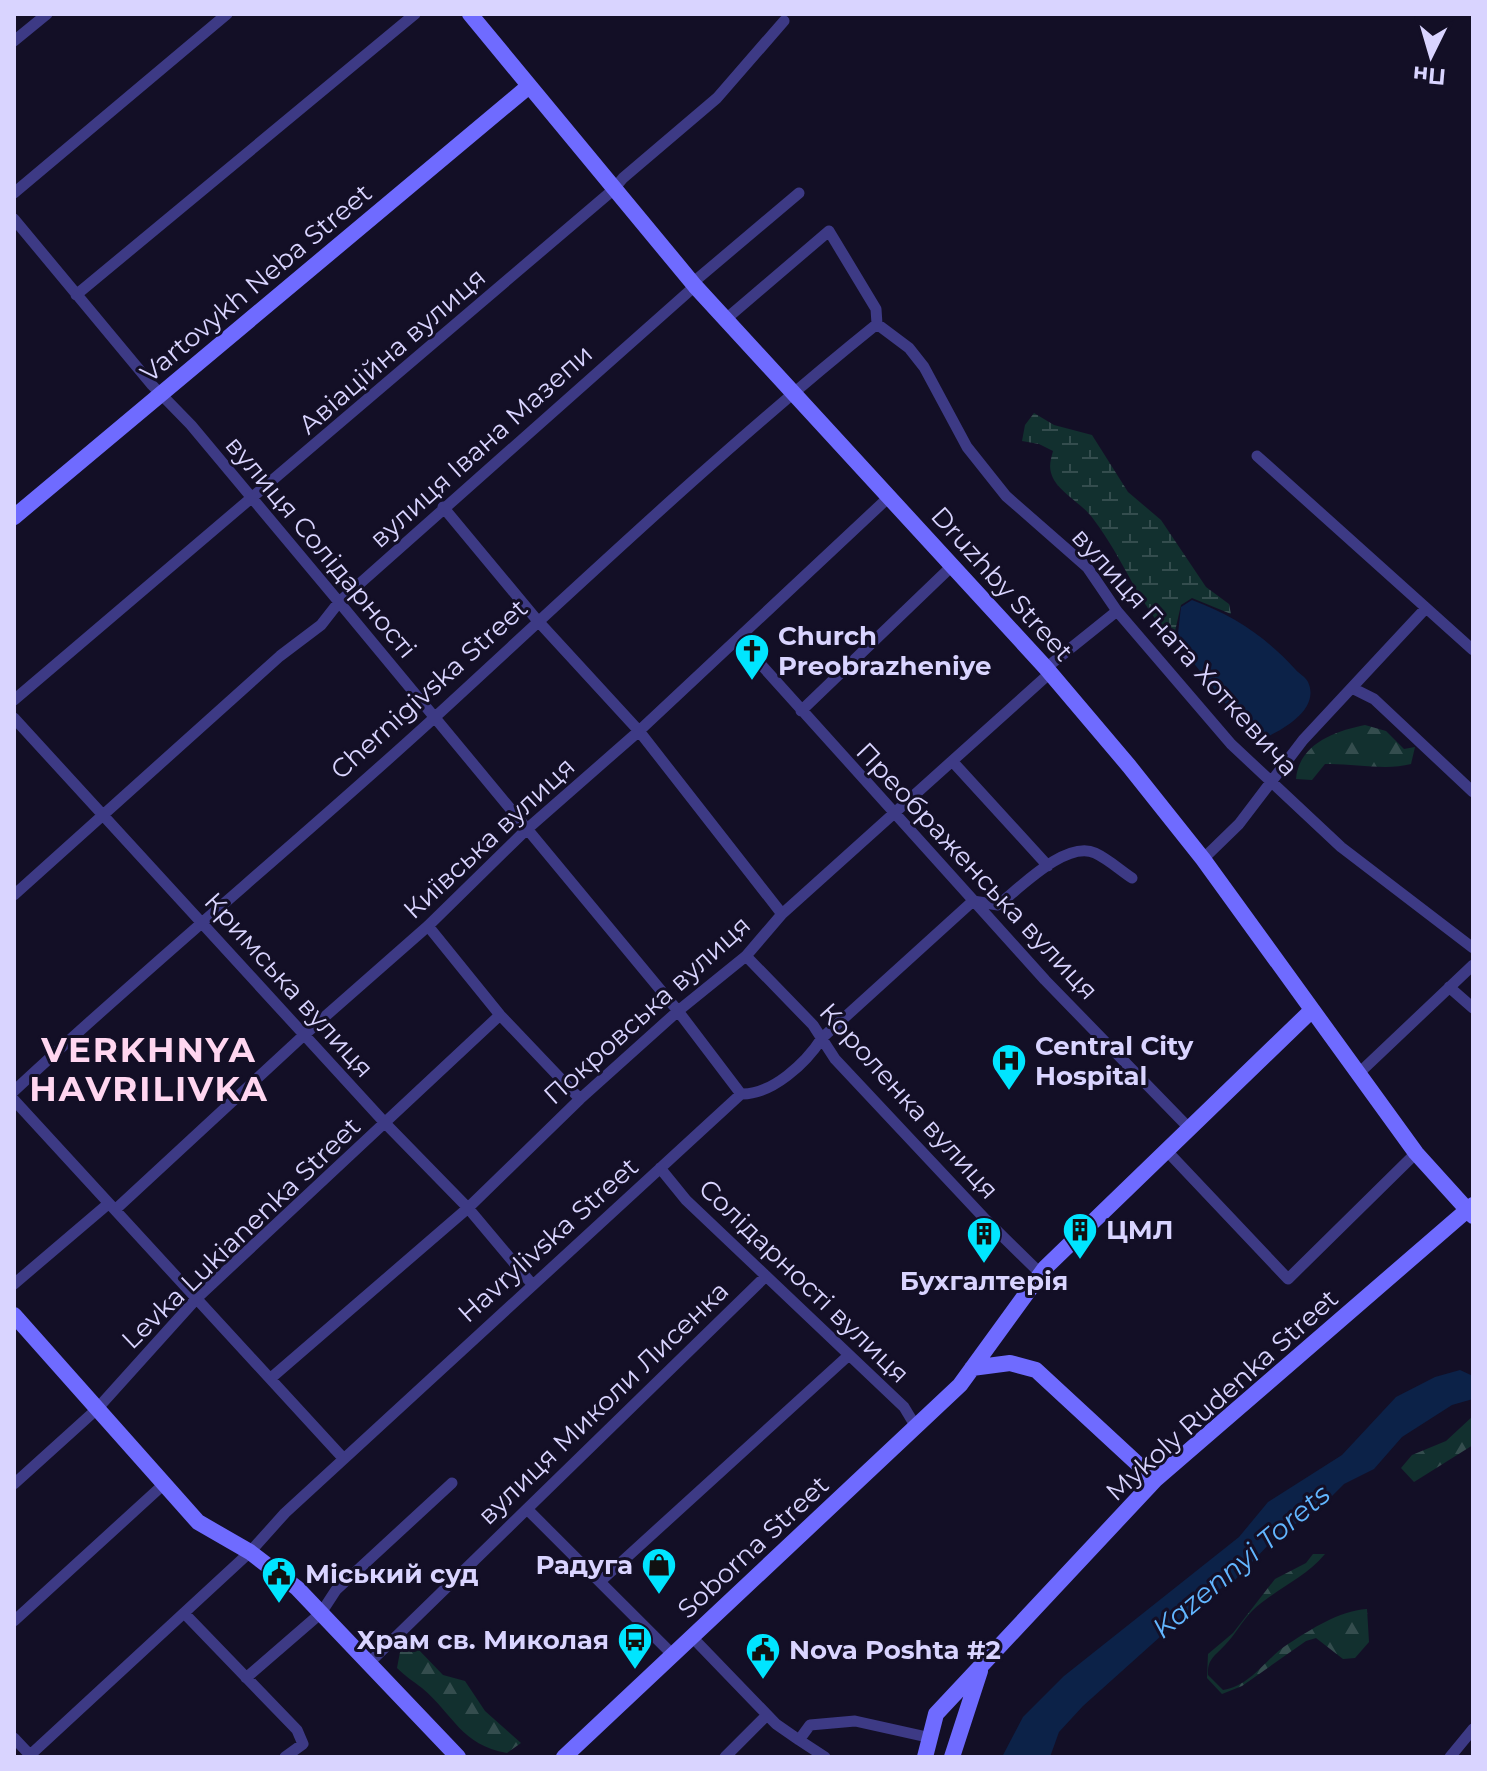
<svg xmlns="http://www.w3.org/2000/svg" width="1487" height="1771" font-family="Montserrat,sans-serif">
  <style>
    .forest { fill: url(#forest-firs) }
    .wetland { fill: url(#wetland-marsh) }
    .water { fill: #0c2248 }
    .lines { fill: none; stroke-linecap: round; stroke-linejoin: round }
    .street { stroke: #3d3a85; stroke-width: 11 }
    .secondary { stroke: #6f6bff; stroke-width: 16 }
    .labels { text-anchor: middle; stroke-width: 6; stroke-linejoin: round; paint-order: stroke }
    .street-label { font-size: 26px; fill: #d9d4ff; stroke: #130f26 }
    .poi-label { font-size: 26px; font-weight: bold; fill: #d9d4ff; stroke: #130f26; text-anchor: start }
    .water-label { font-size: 28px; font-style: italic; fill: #62b6ff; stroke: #130f26 }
    .district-label { font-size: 34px; font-weight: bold; letter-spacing: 2px; fill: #ffd6f0; stroke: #130f26 }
  </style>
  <defs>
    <pattern id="forest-firs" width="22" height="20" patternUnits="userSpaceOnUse" patternTransform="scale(2)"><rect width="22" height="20" fill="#12302f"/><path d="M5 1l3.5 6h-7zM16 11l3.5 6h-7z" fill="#344d4e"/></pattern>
    <pattern id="wetland-marsh" width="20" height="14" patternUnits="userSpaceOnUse" patternTransform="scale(2)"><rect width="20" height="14" fill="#12302f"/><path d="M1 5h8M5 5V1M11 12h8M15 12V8" fill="none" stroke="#344d4e"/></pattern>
  </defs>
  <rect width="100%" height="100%" fill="#130f26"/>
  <path class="forest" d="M1365,725L1386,731L1404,749L1415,747L1411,764C1385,771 1353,763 1325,764L1312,780L1296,779C1299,744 1335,731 1365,725Z
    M1473,1416V1445L1414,1482L1401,1468L1412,1455L1446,1441Z
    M1313,1554H1325C1304,1579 1275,1589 1252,1611C1242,1621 1235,1635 1225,1645C1215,1656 1207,1659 1208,1675L1223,1690C1251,1686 1267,1657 1288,1644C1312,1629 1338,1611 1367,1609L1369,1642L1355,1658L1343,1659L1316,1638L1306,1641L1242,1686L1222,1694L1207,1678L1208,1654L1233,1633L1275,1579L1306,1563Z
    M416,1647L443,1675L465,1681L485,1711L521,1743L507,1753C461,1745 454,1715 422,1688C413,1681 405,1676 397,1668L400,1652Z"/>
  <path class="wetland" d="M1034,413L1054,425L1092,435L1128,492L1161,520L1206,587L1229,604L1231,614L1192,598L1181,605L1173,640C1139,605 1123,558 1094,520C1084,505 1063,495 1054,480C1048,469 1050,462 1053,451L1039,444L1022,441L1025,425Z"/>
  <path class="water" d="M1192,600C1233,615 1266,637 1295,669C1298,673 1306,677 1308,682C1320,708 1286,728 1267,737L1241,723L1177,642L1181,607Z
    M1460,1370L1473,1376V1399L1452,1405L1402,1437L1374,1469L1344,1484L1324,1504L1274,1539L1235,1580L1200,1601L1083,1706L1059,1732L1050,1757H1002L1023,1717L1064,1676L1239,1537L1268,1502L1342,1455L1396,1397L1435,1377Z"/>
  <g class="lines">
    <path class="street" d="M14,41L47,14
      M14,193L227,14
      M14,219L152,385L191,425L339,602L678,1011L741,1094
      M76,295L415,14
      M726,319L829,231L876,309L877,324L909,348L924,367L967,447L1006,496L1087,567L1117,611L1231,744L1341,847L1473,948
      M1257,456L1473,650
      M443,507L537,620L639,731L782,914
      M738,639L1045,980L1189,1128
      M1046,668L1117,611
      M1354,689L1374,699L1473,792
      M14,700L613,190L623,178L717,98L784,21
      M801,711L953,565
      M14,718L385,1123L468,1208L531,1283
      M953,762L1048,866
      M1203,859L1239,824L1303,740L1426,608
      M14,895L280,656L321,625L339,602L695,286L696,280L799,193
      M428,926L500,1015L580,1099
      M746,956L813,1025L835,1059L986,1220L1041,1274
      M1449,987L1473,1008
      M1357,1075L1473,965
      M14,1091C151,963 296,844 434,718C580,584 723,448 877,324
      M14,1100L343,1458
      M1166,1150L1288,1279L1416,1153
      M660,1168L686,1200L904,1407L916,1427
      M116,1209L304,1035L428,926L526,830L639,731L890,496
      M14,1284L108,1204
      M271,1378L468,1208L580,1099L678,1011L746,956L782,914L1050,673
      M14,1484L97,1409L197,1298L500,1015
      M527,1509L673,1655
      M604,1578L849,1355
      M184,1613L297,1730L303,1744L285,1757
      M14,1621L164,1484
      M692,1637L776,1724L799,1740L810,1725L855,1721L927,1737
      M369,1663L766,1276
      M246,1678L321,1613L336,1590L452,1483
      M14,1738L30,1755
      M799,1740L825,1757
      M28,1757L250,1552L285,1513L741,1094C772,1095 806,1063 822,1038L973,901L998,905C1020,888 1066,840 1095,853C1108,859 1120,870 1132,878
      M725,1757L767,1715
      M1450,1757L1473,1729"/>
    <path class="secondary" d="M470,14L695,286L1046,668L1129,766L1203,859L1416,1153L1473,1216
      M14,517L529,86
      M14,1315L198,1522L250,1552L297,1588L458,1757
      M972,1368L1010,1363L1036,1370L1155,1480
      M564,1757L960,1385L1045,1268L1311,1011
      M925,1757L936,1714L1155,1480L1473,1205
      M952,1757L980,1671"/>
  </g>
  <defs>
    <symbol id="church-pin" viewBox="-11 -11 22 30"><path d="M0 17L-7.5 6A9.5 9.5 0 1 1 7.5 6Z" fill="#00e5ff" stroke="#130f26"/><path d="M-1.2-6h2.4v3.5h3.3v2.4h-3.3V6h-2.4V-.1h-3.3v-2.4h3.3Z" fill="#111"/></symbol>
    <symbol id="hospital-pin" viewBox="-11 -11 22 30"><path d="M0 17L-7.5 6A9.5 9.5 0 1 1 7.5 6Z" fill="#00e5ff" stroke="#130f26"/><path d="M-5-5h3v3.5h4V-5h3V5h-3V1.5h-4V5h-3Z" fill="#111"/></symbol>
    <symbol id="building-pin" viewBox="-11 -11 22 30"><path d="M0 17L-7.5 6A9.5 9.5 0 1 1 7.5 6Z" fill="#00e5ff" stroke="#130f26"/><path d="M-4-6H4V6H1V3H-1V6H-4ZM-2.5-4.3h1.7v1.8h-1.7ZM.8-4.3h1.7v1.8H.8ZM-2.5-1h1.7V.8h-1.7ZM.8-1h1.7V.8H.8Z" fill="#111"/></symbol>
    <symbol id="shop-pin" viewBox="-11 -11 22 30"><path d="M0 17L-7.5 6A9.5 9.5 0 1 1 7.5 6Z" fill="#00e5ff" stroke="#130f26"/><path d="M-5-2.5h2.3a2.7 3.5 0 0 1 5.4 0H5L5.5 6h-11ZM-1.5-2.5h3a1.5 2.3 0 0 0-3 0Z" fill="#111"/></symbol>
    <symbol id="civic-pin" viewBox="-11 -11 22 30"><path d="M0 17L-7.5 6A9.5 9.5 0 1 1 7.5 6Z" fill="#00e5ff" stroke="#130f26"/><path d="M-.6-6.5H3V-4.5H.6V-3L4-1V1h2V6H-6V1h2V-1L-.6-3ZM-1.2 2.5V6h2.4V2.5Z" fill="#111"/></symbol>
    <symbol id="bus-pin" viewBox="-11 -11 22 30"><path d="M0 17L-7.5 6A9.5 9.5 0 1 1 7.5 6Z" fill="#00e5ff" stroke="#130f26"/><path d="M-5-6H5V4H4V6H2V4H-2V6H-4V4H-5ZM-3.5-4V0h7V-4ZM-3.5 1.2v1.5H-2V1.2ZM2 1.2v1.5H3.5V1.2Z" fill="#111"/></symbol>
  </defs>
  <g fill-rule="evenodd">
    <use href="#church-pin" x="732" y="631" width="40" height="54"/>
    <use href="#hospital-pin" x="989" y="1041" width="40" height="54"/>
    <use href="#building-pin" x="1060" y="1210" width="40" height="54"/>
    <use href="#building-pin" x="964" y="1214" width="40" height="54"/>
    <use href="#shop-pin" x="639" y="1545" width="40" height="54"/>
    <use href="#civic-pin" x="259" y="1554" width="40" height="54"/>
    <use href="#bus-pin" x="615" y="1620" width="40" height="54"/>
    <use href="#civic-pin" x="743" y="1630" width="40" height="54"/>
  </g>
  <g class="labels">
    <g class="street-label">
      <text transform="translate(256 283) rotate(-40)" y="9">Vartovykh Neba Street</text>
      <text transform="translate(392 351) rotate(-41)" y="9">Авіаційна вулиця</text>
      <text transform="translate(481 446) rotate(-42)" y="9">вулиця Івана Мазепи</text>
      <text transform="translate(321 547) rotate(50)" y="9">вулиця Солідарності</text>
      <text transform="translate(1002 584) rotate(48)" y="9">Druzhby Street</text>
      <text transform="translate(1185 652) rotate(48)" y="9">вулиця Гната Хоткевича</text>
      <text transform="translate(429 689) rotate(-42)" y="9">Chernigivska Street</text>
      <text transform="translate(489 838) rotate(-43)" y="9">Київська вулиця</text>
      <text transform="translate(977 871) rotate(47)" y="9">Преображенська вулиця</text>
      <text transform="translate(289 985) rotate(48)" y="9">Кримська вулиця</text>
      <text transform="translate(647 1010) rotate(-42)" y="9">Покровська вулиця</text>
      <text transform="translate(909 1101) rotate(48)" y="9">Короленка вулиця</text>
      <text transform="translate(241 1233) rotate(-44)" y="9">Levka Lukianenka Street</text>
      <text transform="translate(548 1240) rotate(-42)" y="9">Havrylivska Street</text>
      <text transform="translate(804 1281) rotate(44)" y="9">Солідарності вулиця</text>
      <text transform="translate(1222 1395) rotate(-42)" y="9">Mykoly Rudenka Street</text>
      <text transform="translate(603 1403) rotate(-44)" y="9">вулиця Миколи Лисенка</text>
      <text transform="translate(753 1547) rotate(-43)" y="9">Soborna Street</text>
    </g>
    <g class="poi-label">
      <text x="778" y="645">Church<tspan x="778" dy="30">Preobrazheniye</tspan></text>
      <text x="1035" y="1055">Central City<tspan x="1035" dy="30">Hospital</tspan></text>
      <text x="1106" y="1239">ЦМЛ</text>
      <text x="984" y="1290" text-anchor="middle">Бухгалтерія</text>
      <text x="633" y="1574" text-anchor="end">Радуга</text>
      <text x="305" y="1583">Міський суд</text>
      <text x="609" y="1649" text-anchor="end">Храм св. Миколая</text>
      <text x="789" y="1659">Nova Poshta #2</text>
    </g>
    <g class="water-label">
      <text transform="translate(1241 1561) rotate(-40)" y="10">Kazennyi Torets</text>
    </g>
    <g class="district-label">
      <text x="149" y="1062">VERKHNYA<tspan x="149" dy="39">HAVRILIVKA</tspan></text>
    </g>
  </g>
  <rect width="1487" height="1771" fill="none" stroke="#d9d4ff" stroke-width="32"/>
  <g transform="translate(1431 56) rotate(185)" stroke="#130f26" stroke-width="6" paint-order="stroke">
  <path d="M0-6L14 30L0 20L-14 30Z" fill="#d9d4ff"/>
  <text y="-12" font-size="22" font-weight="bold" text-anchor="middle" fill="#d9d4ff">Пн</text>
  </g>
</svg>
